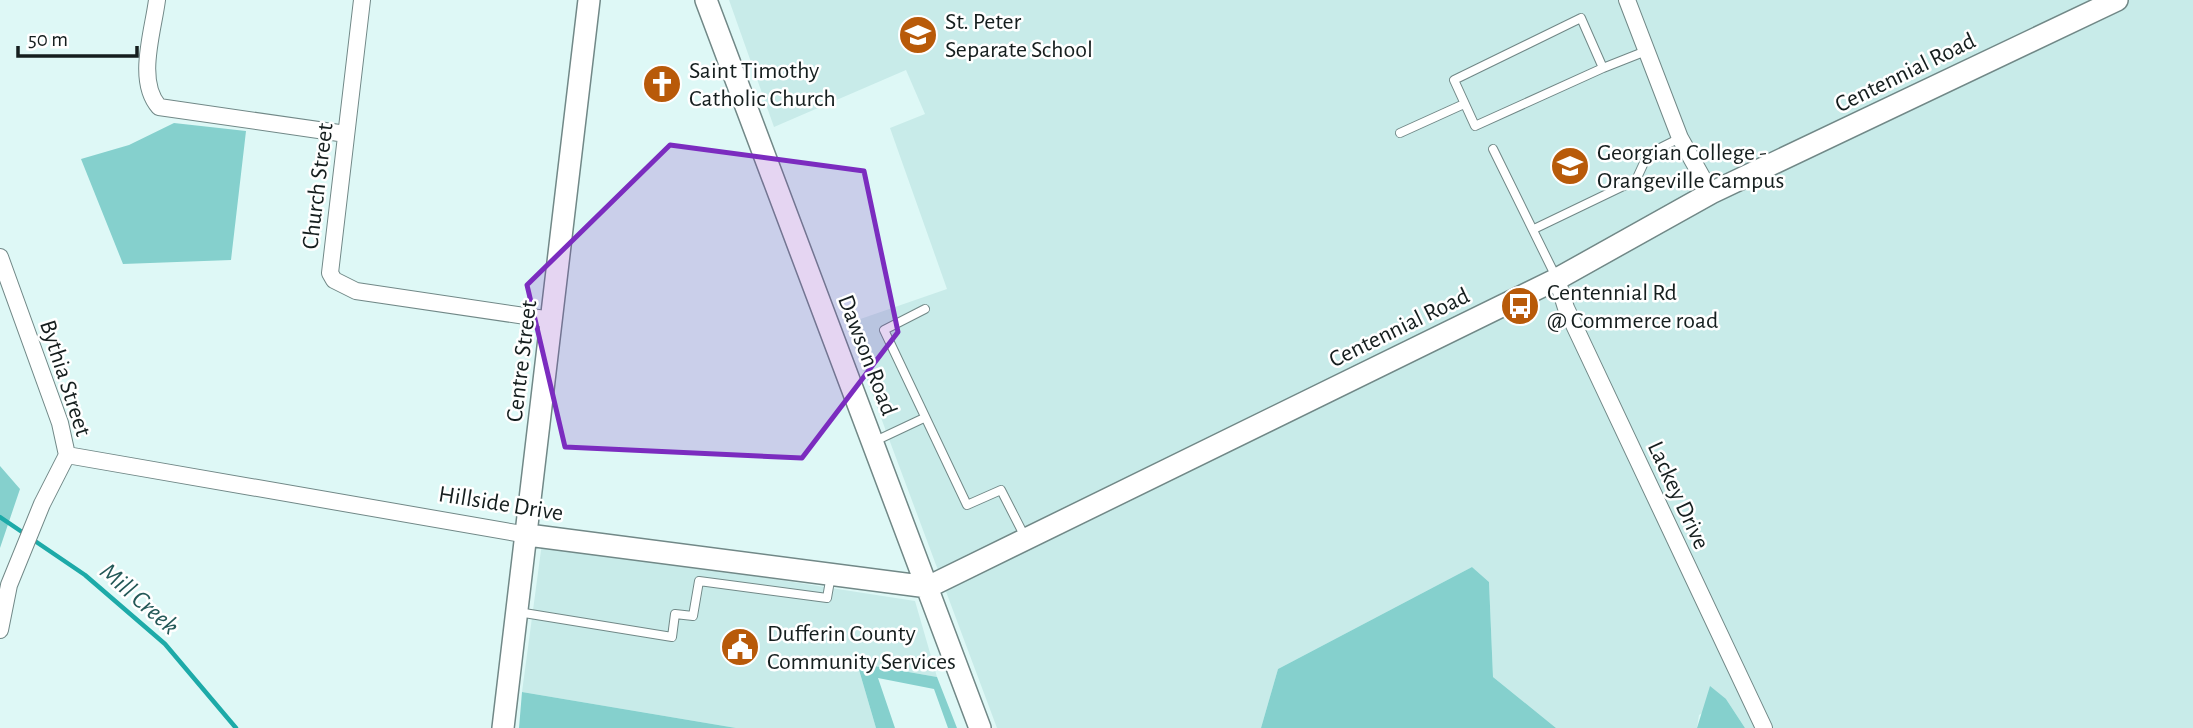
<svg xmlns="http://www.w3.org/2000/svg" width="2193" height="728" font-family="'Alegreya Sans',sans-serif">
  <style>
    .built { fill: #c8ebe9 }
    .green { fill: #85d0cd }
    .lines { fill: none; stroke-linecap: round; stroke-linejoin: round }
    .stream { stroke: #1daaa8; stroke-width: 4.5 }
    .lane-casing { stroke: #718887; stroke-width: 10 }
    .street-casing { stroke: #718887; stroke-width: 18 }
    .secondary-casing { stroke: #718887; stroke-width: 24 }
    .lane { stroke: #fff; stroke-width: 8 }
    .street { stroke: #fff; stroke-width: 16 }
    .secondary { stroke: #fff; stroke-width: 21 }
    .marked { fill: #7b2cbf; fill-opacity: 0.2; stroke: #7b2cbf; stroke-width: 5; stroke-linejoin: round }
    .labels { text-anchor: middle; stroke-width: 5; stroke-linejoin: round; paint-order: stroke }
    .poi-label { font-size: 24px; fill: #151e1e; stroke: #fff; text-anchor: start }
    .street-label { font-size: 24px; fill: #151e1e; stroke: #fff }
    .water-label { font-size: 26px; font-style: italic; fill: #235857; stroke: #fff }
  </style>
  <rect width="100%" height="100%" fill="#def8f6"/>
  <path class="built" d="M729,0H2193V728H1745L1726,699L1699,715L1697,728H1556L1493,677L1489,582L1472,567L1278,669L1261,728H997L846,324L947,289L890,128L925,114L906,70L774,127Z
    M542,543L915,601L937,677L857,663L876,728H736L522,692Z"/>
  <path class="green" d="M174,123L246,131L231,260L123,264L81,159L129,145Z
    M0,466L20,489L0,548Z
    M1472,567L1489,582L1493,677L1556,728H1261L1278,669Z
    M857,663L937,677L957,728H948L934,689L878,678L895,728H876Z
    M1710,686L1726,699L1745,728H1697Z
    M522,692L736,728H519Z"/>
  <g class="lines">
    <path class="stream" d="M0,517L25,534
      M32,539L85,575L165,644L236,728"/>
    <defs>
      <path id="lane" d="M1603,68L1475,126L1454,80L1581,18L1603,68L1646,51
        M1400,133L1464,104
        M1493,149L1556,277
        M1534,229L1636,180L1648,154L1680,138
        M925,309L884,330L967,505L1001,490L1025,537
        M873,442L924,418
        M518,612L672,637L675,614L693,616L699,581L827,598L831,575"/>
      <path id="street" d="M157,0C153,32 136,81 159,107L346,134
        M362,0L330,273L334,280L356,291L552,320
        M1627,0L1680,138L1711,193
        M0,257L60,423L67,455L42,504L9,585L0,630
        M1557,279L1566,308L1764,728
        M67,455L528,535"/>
      <path id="secondary" d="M706,0L980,728
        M528,535L928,587
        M928,587L1557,279L1711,193L2117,0
        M503,728L589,0"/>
    </defs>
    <use href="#lane" class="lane-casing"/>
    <use href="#street" class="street-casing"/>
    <use href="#secondary" class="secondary-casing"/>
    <use href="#lane" class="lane"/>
    <use href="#street" class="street"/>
    <use href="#secondary" class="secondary"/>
  </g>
  <path class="marked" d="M670,145L864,171L898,332L802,458L565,447L527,285Z"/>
  <defs>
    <symbol id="school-disc" viewBox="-11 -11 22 22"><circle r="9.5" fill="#b85a09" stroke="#fff"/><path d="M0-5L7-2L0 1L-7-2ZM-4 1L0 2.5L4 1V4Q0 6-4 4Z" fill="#fff"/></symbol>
    <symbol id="church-disc" viewBox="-11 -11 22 22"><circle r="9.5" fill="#b85a09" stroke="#fff"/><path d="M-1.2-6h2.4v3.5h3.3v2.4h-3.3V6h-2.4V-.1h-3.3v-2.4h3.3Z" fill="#fff"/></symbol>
    <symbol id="university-disc" viewBox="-11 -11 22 22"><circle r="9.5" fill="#b85a09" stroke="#fff"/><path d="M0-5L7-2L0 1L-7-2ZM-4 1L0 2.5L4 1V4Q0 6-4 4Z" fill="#fff"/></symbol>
    <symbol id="bus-disc" viewBox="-11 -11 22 22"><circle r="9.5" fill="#b85a09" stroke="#fff"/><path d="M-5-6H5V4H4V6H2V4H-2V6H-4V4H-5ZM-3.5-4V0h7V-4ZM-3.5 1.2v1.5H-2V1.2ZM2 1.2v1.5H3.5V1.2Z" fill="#fff"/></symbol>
    <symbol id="civic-disc" viewBox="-11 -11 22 22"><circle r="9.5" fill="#b85a09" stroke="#fff"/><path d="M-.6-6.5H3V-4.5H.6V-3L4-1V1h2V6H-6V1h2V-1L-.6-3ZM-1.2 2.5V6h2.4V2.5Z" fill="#fff"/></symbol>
  </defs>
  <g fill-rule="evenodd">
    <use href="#school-disc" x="896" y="13" width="44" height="44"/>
    <use href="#church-disc" x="640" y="62" width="44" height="44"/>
    <use href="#university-disc" x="1548" y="144" width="44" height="44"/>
    <use href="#bus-disc" x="1498" y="284" width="44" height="44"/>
    <use href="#civic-disc" x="718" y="625" width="44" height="44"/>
  </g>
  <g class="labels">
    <g class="poi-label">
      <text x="945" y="29">St. Peter<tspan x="945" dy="28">Separate School</tspan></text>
      <text x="689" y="78">Saint Timothy<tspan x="689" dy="28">Catholic Church</tspan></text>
      <text x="1597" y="160">Georgian College -<tspan x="1597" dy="28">Orangeville Campus</tspan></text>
      <text x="1547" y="300">Centennial Rd<tspan x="1547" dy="28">@ Commerce road</tspan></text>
      <text x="767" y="641">Dufferin County<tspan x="767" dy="28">Community Services</tspan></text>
    </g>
    <g class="street-label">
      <text transform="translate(1905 72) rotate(-26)" y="8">Centennial Road</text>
      <text transform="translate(317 186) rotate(-83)" y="8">Church Street</text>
      <text transform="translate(1399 327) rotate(-26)" y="8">Centennial Road</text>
      <text transform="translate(868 355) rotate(69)" y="8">Dawson Road</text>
      <text transform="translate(521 361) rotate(-83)" y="8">Centre Street</text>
      <text transform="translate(66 378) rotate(72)" y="8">Bythia Street</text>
      <text transform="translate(1679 495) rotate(65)" y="8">Lackey Drive</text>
      <text transform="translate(501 503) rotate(9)" y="8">Hillside Drive</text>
    </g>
    <g class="water-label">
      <text transform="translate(140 598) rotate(41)" y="9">Mill Creek</text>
    </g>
  </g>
  <path d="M18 46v10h119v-10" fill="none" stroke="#151e1e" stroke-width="3.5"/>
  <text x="28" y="46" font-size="21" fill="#151e1e" stroke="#ffffff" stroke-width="5" paint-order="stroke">50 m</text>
</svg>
